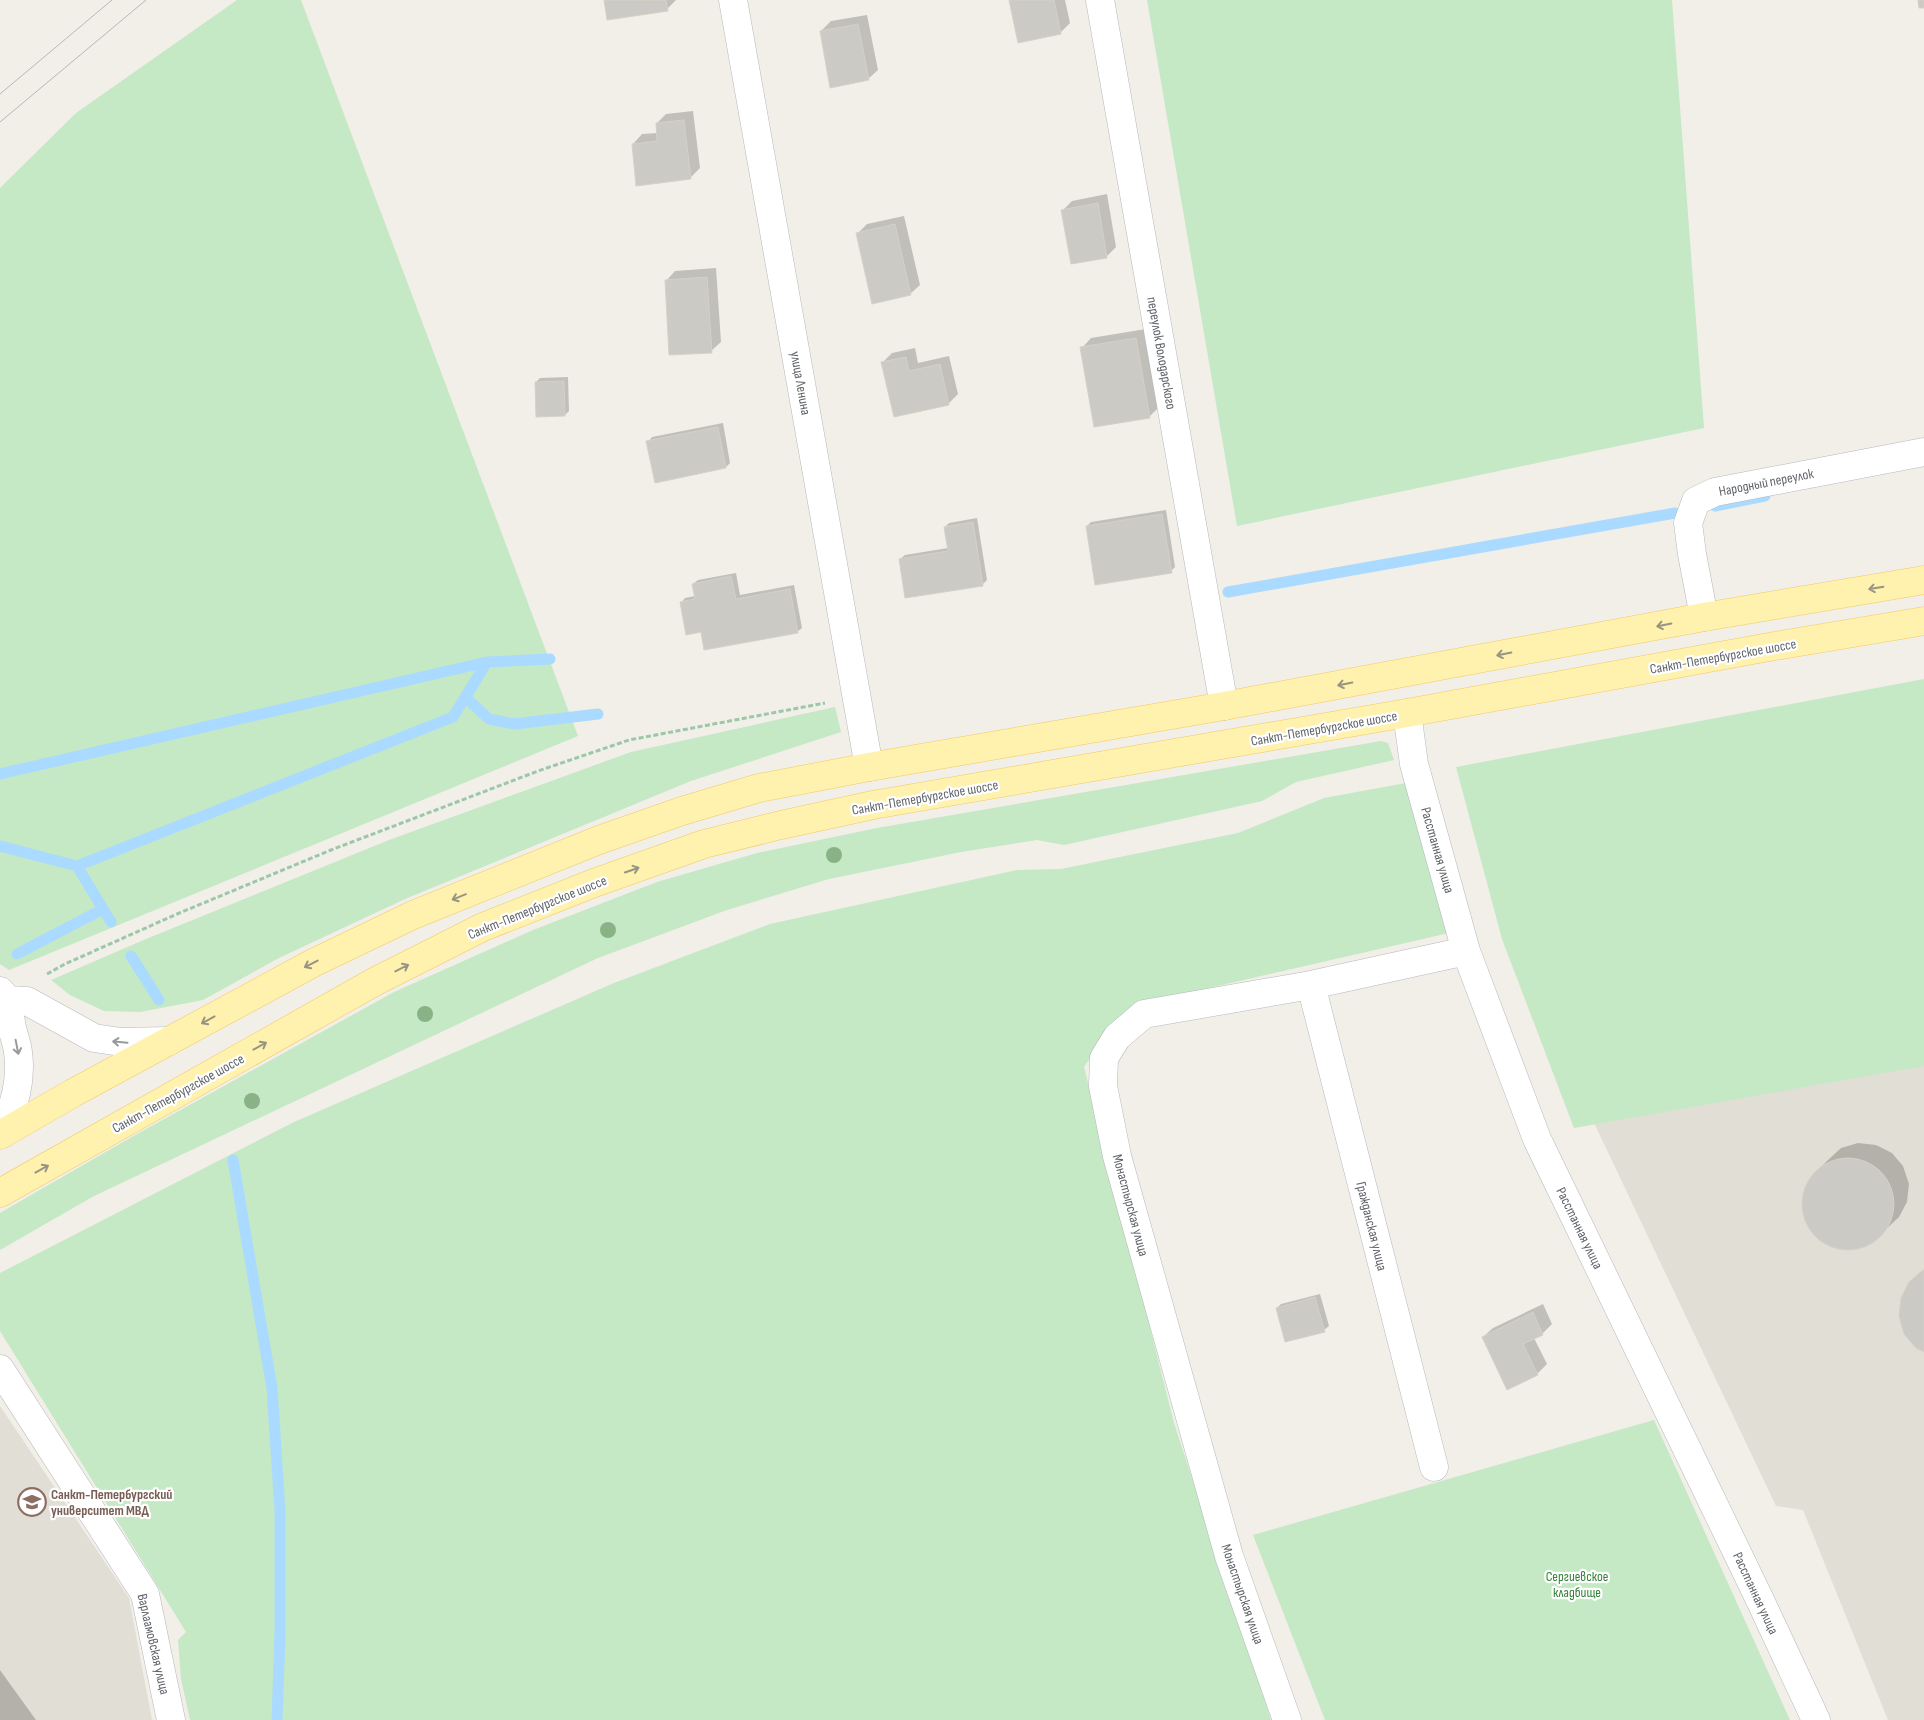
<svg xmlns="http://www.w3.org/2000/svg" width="1924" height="1720" font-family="'Sofia Sans Condensed',sans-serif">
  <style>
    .education { fill: #e1ded6 }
    .green { fill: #c5e8c5 }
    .shadow { fill: #0003 }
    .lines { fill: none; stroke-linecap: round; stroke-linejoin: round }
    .stream { stroke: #aadaff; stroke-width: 11 }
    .building { fill: #cccac5; stroke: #d6d1c6 }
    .minor-casing { stroke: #b5b8bc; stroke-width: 29 }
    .major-casing { stroke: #f2c960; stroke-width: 29 }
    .path { stroke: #9cc7a9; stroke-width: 3; stroke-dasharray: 5 2.5; stroke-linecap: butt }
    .minor { stroke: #fff; stroke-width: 28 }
    .major { stroke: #fff2af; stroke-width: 28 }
    .tram { stroke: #b6b7b8; stroke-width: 1 }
    .tree { fill: #89b387 }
    .oneway { stroke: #979581 }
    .oneway2 { stroke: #979a9d }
    .labels { text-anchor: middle; stroke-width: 4.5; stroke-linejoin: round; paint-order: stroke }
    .street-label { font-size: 14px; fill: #5f6368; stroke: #fff }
    .education-label { font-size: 14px; font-weight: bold; fill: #785e54; stroke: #fff; text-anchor: start }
    .park-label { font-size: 14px; fill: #348238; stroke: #fff }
  </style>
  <rect width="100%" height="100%" fill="#f1efe8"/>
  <path class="education" d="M1924,767V1720H1888L1803,1510L1776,1506L1595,1125L1497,843Z
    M0,1406L129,1598L152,1720H0Z"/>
  <path class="green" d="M237,0H301L578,736L9,970L0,964V188L76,113Z
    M1147,0H1672L1704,428L1237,526Z
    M1924,679V1066L1574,1128L1502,939L1456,767Z
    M835,707L841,732L691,781L405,899L279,958L203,1000L140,1012L104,1011L70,995L51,980L146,939L389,840L631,752Z
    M1381,741L1388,743L1394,760L1296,782L1262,801L1064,845L1037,840L961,852L829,879L727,910L598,958L94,1196L0,1250V1213L130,1138L394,992L533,930L657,882L757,853L877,828Z
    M1406,783L1449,933L1139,1004L1118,1018L1084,1067L1174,1423L1271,1720H190L181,1679L178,1640L186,1632L0,1331V1273L294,1122L614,983L770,924L1017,870L1061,869L1238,833L1324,798Z
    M1654,1420L1790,1720H1325L1253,1535Z"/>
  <path class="shadow" d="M605,0H676L667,9Z
    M1011,0H1065L1070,23L1061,32Z
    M867,15L878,70L868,79L821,31L831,21Z
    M693,111L700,168L690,178L633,144L642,134L658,133L657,123L666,114Z
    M1107,194L1116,247L1107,256L1063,210L1072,201Z
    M904,216L920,285L910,294L858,233L867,224Z
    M716,268L721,342L711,351L666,281L675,271Z
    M1146,329L1159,407L1150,416L1082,348L1091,338Z
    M915,348L918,363L949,356L958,394L948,404L883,362L892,353Z
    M568,377L569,411L565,415L536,382L540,378Z
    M723,423L730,463L726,467L656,481L648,442L652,437Z
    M1166,510L1175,567L1171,571L1087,526L1091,522Z
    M977,518L987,580L983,584L900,559L905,555L948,548L945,527L949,523Z
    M736,573L740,595L794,585L802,628L797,632L702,631L681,603L685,598L695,596L693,584L698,580Z
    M1858,1143L1876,1145L1892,1153L1903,1166L1909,1184L1907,1202L1899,1217L1870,1244L1853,1249L1835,1248L1819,1240L1808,1226L1803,1208L1804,1191L1813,1175L1828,1160L1841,1148Z
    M1320,1294L1329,1326L1324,1330L1277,1308L1281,1304Z
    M1543,1304L1552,1324L1542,1334L1534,1338L1547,1364L1537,1374L1483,1337L1493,1328Z
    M0,1670L36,1720H0Z"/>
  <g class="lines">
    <path class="stream" d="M1715,506L1765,496
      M1228,592L1675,513
      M465,697L489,719L514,724L598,714
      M0,774L487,662L550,659
      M0,846L77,866L111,922
      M77,866L453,717L487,662
      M17,954L103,909
      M131,956L159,1000
      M233,1160L272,1388L280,1510V1634L277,1720"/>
  </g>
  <path class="building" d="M604,0H666L668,11L607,20Z
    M1009,0H1054L1061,34L1018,43Z
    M1918,0H1924V8H1919Z
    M858,24L869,80L830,88L820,31Z
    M684,120L691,179L636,186L632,144L657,141L656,123Z
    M1098,203L1107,258L1071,264L1061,210Z
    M895,224L911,295L872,304L856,233Z
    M707,277L712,353L669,355L665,280Z
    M1136,338L1150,418L1094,427L1080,347Z
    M906,357L909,371L940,364L949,405L894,417L881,362Z
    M564,381L565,416L536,417L535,382Z
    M718,427L726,468L655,483L646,441Z
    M1162,514L1172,573L1095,585L1086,526Z
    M973,522L983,586L905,598L899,559L948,551L944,527Z
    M731,576L736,599L790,589L798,633L704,650L701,632L686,635L680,602L695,599L692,584Z
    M1802 1204a46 46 0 1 1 92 0a46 46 0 1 1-92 0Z
    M1923,1270H1924V1352L1916,1348L1904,1334L1899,1316L1901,1298L1909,1282Z
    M1315,1297L1325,1332L1285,1342L1276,1308Z
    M1533,1312L1543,1335L1523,1344L1538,1375L1507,1390L1482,1337Z"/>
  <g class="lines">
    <defs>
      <path id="minor" d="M733,0L869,767
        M1100,0L1224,706
        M1704,617L1692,554L1688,523L1696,501L1715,492L1924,452
        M1407,713L1414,764L1466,951L1537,1139L1760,1600L1816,1720
        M1311,985L1434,1467
        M0,991C12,1003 8,1006 11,1022C12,1032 17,1042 18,1052C22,1082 14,1106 2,1134
        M8,1000L27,1001L94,1038L121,1042L169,1041
        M0,1369L145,1594L171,1720
        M1287,1720L1229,1556L1117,1156L1103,1086L1104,1058L1117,1037L1144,1014L1311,985L1466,951"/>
      <path id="major" d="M0,1135L73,1093L313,963L413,915L599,840L682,811L759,788L869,767L1224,706L1704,617L1924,580
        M0,1193L376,981L483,927L594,883L704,844L781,825L873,805L1407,713L1769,647L1924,621"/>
    </defs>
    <use href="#minor" class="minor-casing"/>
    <use href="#major" class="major-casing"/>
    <path class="path" d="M47,974L65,964L177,914L331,850L538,771L629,740L825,703"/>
    <use href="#minor" class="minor"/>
    <use href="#major" class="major"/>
    <path class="tram" d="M0,94L112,0
      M0,122L146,0"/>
  </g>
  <g class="tree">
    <circle cx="834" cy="855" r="8"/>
    <circle cx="608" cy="930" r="8"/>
    <circle cx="425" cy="1014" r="8"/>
    <circle cx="252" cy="1101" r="8"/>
  </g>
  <defs><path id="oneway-shaft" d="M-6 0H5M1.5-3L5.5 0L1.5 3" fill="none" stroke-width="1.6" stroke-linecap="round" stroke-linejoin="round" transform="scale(1.25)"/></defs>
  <g class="oneway">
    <use href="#oneway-shaft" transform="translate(1876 588) rotate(170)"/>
    <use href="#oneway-shaft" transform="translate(1664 625) rotate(169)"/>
    <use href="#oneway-shaft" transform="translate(1504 654) rotate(169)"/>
    <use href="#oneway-shaft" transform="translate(1345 684) rotate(169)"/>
    <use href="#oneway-shaft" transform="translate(632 870) rotate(-19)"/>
    <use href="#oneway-shaft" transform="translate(459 897) rotate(158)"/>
    <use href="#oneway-shaft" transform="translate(311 964) rotate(153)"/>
    <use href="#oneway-shaft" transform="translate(402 968) rotate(-27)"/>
    <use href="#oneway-shaft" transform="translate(208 1020) rotate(151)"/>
    <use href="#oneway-shaft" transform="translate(260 1046) rotate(-29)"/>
    <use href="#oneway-shaft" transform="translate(42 1169) rotate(-29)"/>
  </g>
  <g class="oneway2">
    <use href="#oneway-shaft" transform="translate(120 1042) rotate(-175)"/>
    <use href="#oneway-shaft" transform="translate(17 1047) rotate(79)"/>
  </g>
  <defs>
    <symbol id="university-ring" viewBox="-11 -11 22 22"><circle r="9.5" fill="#fff" stroke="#8d6e63" stroke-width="1.5"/><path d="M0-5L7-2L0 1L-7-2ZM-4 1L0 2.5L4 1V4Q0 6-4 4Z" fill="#8d6e63"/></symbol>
  </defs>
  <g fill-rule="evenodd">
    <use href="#university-ring" x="16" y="1486" width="32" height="32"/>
  </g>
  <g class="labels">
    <g class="street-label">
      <text transform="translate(1162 353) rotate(80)" y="5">переулок Володарского</text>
      <text transform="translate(801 383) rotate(80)" y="5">улица Ленина</text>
      <text transform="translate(1766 482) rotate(-11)" y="5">Народный переулок</text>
      <text transform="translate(1723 656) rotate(-10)" y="5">Санкт-Петербургское шоссе</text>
      <text transform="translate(1324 728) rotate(-10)" y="5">Санкт-Петербургское шоссе</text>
      <text transform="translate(925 797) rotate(-10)" y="5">Санкт-Петербургское шоссе</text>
      <text transform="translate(1438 850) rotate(74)" y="5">Расстанная улица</text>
      <text transform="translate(537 907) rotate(-22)" y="5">Санкт-Петербургское шоссе</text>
      <text transform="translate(178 1093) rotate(-29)" y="5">Санкт-Петербургское шоссе</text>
      <text transform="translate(1131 1205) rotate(75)" y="5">Монастырская улица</text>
      <text transform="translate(1372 1226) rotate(76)" y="5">Гражданская улица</text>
      <text transform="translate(1580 1228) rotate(64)" y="5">Расстанная улица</text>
      <text transform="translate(1756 1593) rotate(65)" y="5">Расстанная улица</text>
      <text transform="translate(1243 1594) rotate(71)" y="5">Монастырская улица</text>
      <text transform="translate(154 1644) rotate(77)" y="5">Варлаамовская улица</text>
    </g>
    <g class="education-label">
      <text x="51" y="1499">Санкт-Петербургский<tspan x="51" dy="16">университет МВД</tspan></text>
    </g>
    <g class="park-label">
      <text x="1577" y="1581">Сергиевское<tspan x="1577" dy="16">кладбище</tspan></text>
    </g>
  </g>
</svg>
